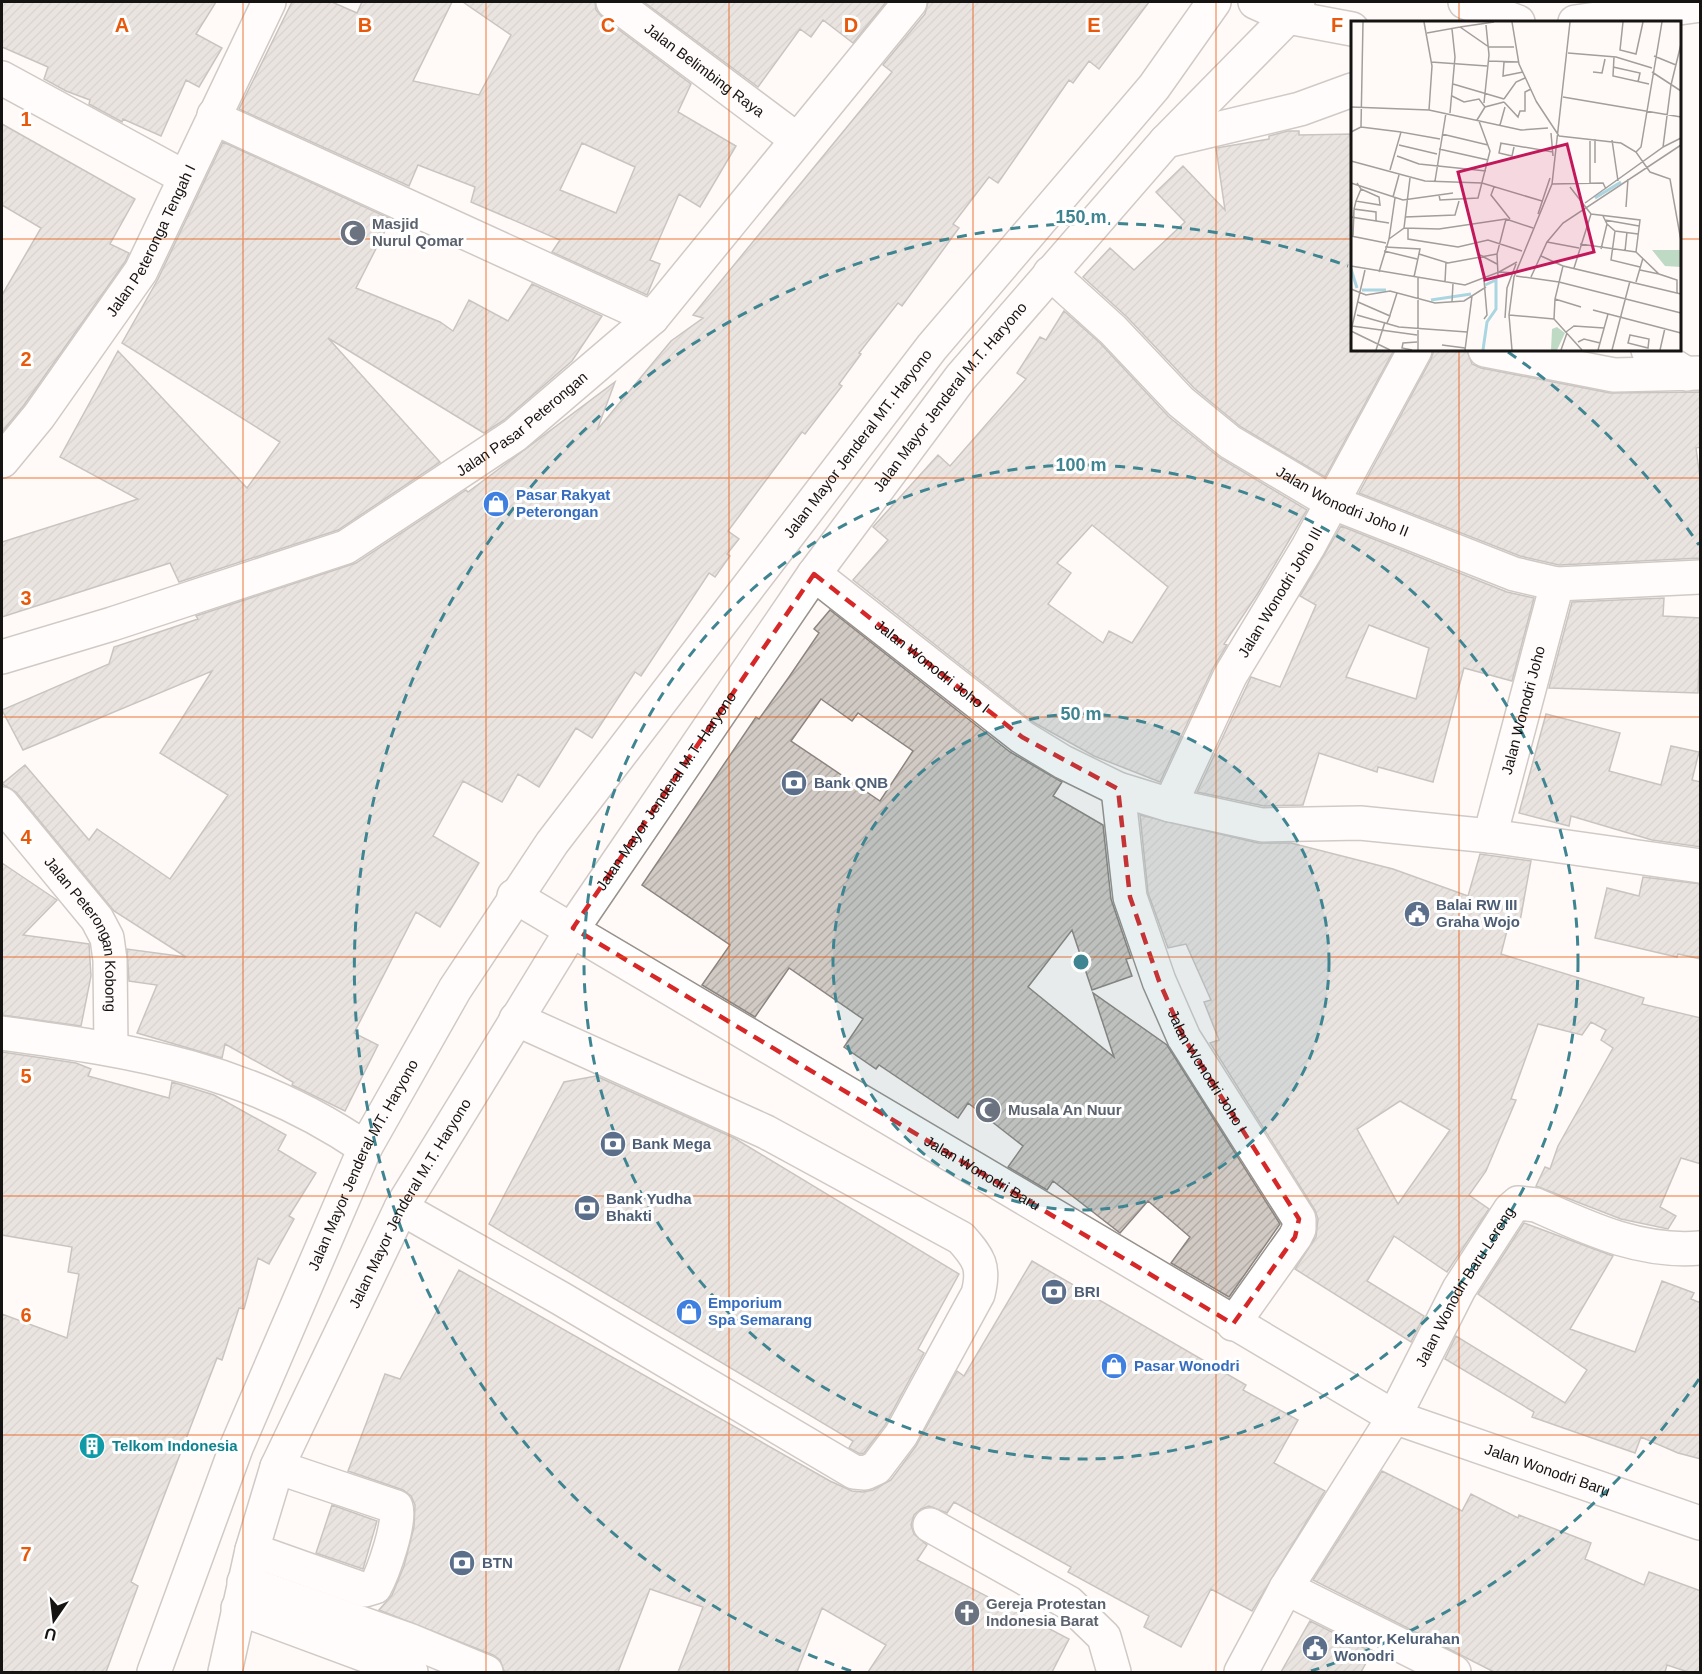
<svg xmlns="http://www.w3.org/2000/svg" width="1702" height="1674" font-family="Helvetica,sans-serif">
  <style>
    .building { fill: url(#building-hatch); stroke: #8b847f; stroke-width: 1.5; fill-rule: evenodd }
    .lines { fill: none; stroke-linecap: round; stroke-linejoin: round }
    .minor-casing { stroke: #98918c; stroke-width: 36 }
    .major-casing { stroke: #98918c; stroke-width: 36 }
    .highway-casing { stroke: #98918c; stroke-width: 36 }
    .minor { stroke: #fff; stroke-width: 33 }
    .major { stroke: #fff; stroke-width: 33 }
    .highway { stroke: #fff; stroke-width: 33 }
    .marked { fill: none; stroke: #d62828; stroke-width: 4.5; stroke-dasharray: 12 8; stroke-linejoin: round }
    .grid { fill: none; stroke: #e8590c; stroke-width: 1.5; stroke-opacity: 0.55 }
    .ring { fill: none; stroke: #3f8591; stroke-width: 3; stroke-dasharray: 10 8 }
    .labels { text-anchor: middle; stroke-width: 6; stroke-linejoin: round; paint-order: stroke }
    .street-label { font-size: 15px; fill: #161412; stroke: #fff }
    .worship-label { font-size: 15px; font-weight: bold; fill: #5b616d; stroke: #fff; text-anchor: start }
    .shop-label { font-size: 15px; font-weight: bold; fill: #366cbe; stroke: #fff; text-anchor: start }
    .service-label { font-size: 15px; font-weight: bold; fill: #4e5e75; stroke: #fff; text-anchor: start }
    .culture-label { font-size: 15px; font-weight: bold; fill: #0d838f; stroke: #fff; text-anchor: start }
    .inset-river { fill: none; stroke: #aad6e2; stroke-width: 3 }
    .inset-road { fill: none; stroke: #a29e9b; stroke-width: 1.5 }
    .view { fill: #c2185b; fill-opacity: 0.15; stroke: #c2185b; stroke-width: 3 }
    .inset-edge { fill: none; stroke: #161412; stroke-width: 3 }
    .grid-label { font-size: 20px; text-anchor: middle; font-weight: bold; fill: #e8590c; stroke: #fff; stroke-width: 6; stroke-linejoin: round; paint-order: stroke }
    .centre { fill: #3f8591; stroke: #fff; stroke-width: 3 }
    .ring-label { font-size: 18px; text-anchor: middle; font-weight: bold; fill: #3f8591; stroke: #fff; stroke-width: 6; stroke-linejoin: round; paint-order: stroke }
  </style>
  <defs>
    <pattern id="building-hatch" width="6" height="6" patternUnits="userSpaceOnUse" patternTransform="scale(1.5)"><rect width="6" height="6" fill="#d0c9c4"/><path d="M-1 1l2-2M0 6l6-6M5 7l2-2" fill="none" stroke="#b2aca7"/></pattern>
  </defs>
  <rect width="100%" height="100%" fill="#fffaf7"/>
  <path class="building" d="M2,2H216L196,34L222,48L199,87L186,80L161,136L123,119L122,122L89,104L90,100L66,91L44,79L48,67L2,47Z
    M292,2H332L357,13L362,2H452L413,81L479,95L511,35L463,2H595L596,10L602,17L691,84L678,112L736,146L700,207L679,194L650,260L660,264L647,295L552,252L560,240L471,202L475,187L418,165L409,186L239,109ZM582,143L635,167L616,213L560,190Z
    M644,2H886L853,43L823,20L811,37L800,29L758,87Z
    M928,2H1149L1099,69L1089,61L1073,83L1069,80L998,183L989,177L953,224L959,228L902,306L898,303L859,353L861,354L839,384L842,386L805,434L802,432L728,531L739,539L727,554L730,556L715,577L709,573L641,676L635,672L592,738L576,728L539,787L518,774L502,802L463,781L433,836L479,863L440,927L416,912L354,1033L378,1045L345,1111L292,1085L293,1082L225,1044L222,1058L137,1033L157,985L129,981L127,949L186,957L114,911L16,792L2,784L25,765L89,840L97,829L170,879L228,795L160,753L212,671L23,750L2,710L109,664L114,647L198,619L196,616L356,563L466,490L468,492L615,382L597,430L671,341L703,318L693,315L892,72L883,65L925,14Z
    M2,124L135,199L110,244L129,253L125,262L24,405L2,432V295L41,228L2,205Z
    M1288,131H1299V135L1353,134V350H1394L1325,477L1241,427L1194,388L1127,317L1083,277L1110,248L1134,270L1185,222L1156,192L1183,166L1225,210L1216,148L1269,139V136Z
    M223,142L391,219L356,288L440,322L453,331L469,300L508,321L532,284L602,316L572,361L504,420L484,433L328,338L440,462L338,530L179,582L170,563L2,617V542L138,499L60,457L118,351L247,488L280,442L122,343L158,279Z
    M1064,311L1100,343L1169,417L1220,458L1307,510L1258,593L1224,644L1227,645L1213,668L1160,782L1094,756L1033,722L853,580L888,540L873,527L938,455L950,466L1026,379L1017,373L1040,337L1046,340ZM1092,525L1168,587L1132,643L1109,631L1103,643L1048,604L1071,573L1057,563Z
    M1434,350H1467L1472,364L1481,368L1610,393L1701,392V447L1696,448L1701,485V558L1559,565L1520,556L1359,493L1431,359Z
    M1341,526L1507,592L1534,598L1512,681L1464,668L1433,782L1378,767L1377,772L1319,753L1303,805L1264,806L1197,792L1251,677L1280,687L1316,605L1300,596ZM1369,625L1429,648L1416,699L1346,677Z
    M1664,598L1663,616L1701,618L1698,693L1549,688L1572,602Z
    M830,610L1010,752L1062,782L1053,796L1103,825L1111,899L1131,958L1126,959L1132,976L1092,990L1072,930L1028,987L1114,1057L1093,993L1167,1045L1280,1224L1229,1297L1171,1263L1190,1237L1148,1201L1120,1233L1053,1181L1047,1190L1008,1167L1023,1146L968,1103L958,1118L879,1065L876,1069L844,1047L863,1019L789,968L755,1017L702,985L730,945L642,885L756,717L759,719L789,677L819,633L814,629ZM821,699L852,721L858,713L913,751L880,801L791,741Z
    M1546,714L1620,733L1609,771L1661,785L1671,746L1699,752L1692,780L1701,782V847L1652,840L1571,816L1569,826L1519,813Z
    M1140,815L1258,843H1291L1393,869L1468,896L1480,854L1531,861L1520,921L1510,919L1501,954L1644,998L1642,1004L1701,1018V1164L1681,1158L1660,1207L1676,1216L1668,1229L1621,1219L1536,1186L1545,1167L1550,1169L1558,1146L1613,1048L1601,1040L1606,1030L1591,1022L1582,1035L1538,1024L1511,1099L1516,1100L1486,1171L1469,1195L1489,1209L1447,1272L1394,1236L1367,1281L1424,1316L1411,1342L1295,1269L1316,1237L1318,1219L1315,1210L1210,1043L1219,1040L1204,1002L1211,1000L1186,944L1168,948L1148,893ZM1400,1101L1450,1130L1398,1204L1357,1129Z
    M2,863L57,900L23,935L89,944L91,976L81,1026L2,1015Z
    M1643,877L1701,884V959L1678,954L1677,957L1595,938L1607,888L1639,896Z
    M2,1052L76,1063L91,1069L88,1076L169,1098L172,1082L214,1095L286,1135L278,1150L316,1173L289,1216L294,1219L269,1264L258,1258L244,1309L239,1308L222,1360L217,1358L131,1582L138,1586L106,1672H2V1314L67,1338L79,1274L68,1272L72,1247L2,1235Z
    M596,1076L734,1138L959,1274L918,1349L924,1353L885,1425L864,1453L860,1454L849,1448L853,1441L489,1224L564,1082Z
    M1524,1223L1613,1256L1570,1329L1635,1352L1662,1281L1694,1293L1691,1299L1701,1303V1459L1678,1453L1641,1437L1635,1453L1532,1417L1534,1412L1445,1359L1456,1336L1565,1403L1587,1370L1478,1294Z
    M1032,1261L1246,1385L1243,1390L1298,1420L1274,1463L1325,1491L1252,1611L1211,1589L1181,1647L1144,1627L1149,1616L1068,1572L1071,1567L954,1502L947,1513L929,1506L921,1509L914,1515L911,1525L914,1534L927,1545L917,1560L1069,1639L1052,1672H868L886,1645L822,1608L797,1672H678L703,1607L650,1589L618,1672H508L504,1671L500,1660L493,1655L379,1610L392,1595L404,1566L414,1527L415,1505L411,1496L403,1490L348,1471L385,1374L400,1379L459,1270L830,1481L852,1491L863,1492L873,1490L891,1480L916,1446L957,1371L964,1376Z
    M1382,1471L1462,1511L1471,1494L1518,1518L1519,1515L1591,1543L1585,1559L1644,1585L1649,1572L1701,1591V1672H1688L1667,1665L1665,1672H1494L1313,1580Z
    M332,1505L377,1521L363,1569L316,1553Z
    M1310,1621L1372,1652L1361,1672H1281Z"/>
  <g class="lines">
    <defs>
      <g id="minor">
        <path id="s1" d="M613,2L796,139"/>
        <path d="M2,78L184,177"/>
        <path d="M214,115L221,121L652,318"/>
        <path id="s2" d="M1050,273L1113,330L1181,402L1230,442L1331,502L1514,574L1557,584L1700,577"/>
        <path d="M1485,350L1614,375L1700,373"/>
        <path d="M1648,350L1687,374"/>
        <path id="s3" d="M2,461L39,416L141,271L269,2"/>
        <path id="s4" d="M814,574L1022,737L1063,762L1118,789L1170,805L1262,825L1360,823L1490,836L1700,866"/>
        <path id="s5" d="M2,657L112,624L346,547L515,435L652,318L910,2"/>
        <path id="s6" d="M1118,789L1130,897L1159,981L1184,1038L1299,1219V1229L1295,1237L1233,1324"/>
        <path id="s7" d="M2,804L97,919L107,938L110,960L111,1048"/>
        <path id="s8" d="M1170,805L1230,676L1308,547L1415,350"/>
        <path id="s9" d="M1490,836L1557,584"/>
        <path id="s10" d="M514,896L1394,1417L1700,1523"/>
        <path d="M2,1033C136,1051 250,1069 365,1148"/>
        <path d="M401,1208L560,1298L854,1472L865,1473L876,1468L901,1435L978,1294C985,1267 979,1258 961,1238L766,1132L516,1019"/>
        <path d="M930,1525L1069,1603L1104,1637L1114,1672"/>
        <path d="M252,1550L365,1590L375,1587C383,1573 401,1522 396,1507L277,1467"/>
        <path d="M244,1582L409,1640L486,1672"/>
        <path d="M1286,1588L1454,1672"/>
        <path d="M238,1608L411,1672"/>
        <path id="s11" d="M1241,1672L1286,1588L1394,1417L1459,1289L1510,1210L1518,1203L1536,1205C1590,1229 1640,1253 1700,1248"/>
      </g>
      <path id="major" d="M1255,2L1288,17L1352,29
        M1465,2L1518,22
        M1575,22L1700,5"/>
      <g id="highway">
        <path d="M1166,141L1300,109L1352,90"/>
        <path id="s12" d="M154,1672L236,1448L365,1148L455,989L552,843L932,347L1154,87L1214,2"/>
        <path id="s13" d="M225,1672L252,1550L277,1467L401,1208L573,928L814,574L961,377L1166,141L1288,17L1298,2"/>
      </g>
    </defs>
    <use href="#minor" class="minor-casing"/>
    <use href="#major" class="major-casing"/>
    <use href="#highway" class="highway-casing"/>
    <use href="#minor" class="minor"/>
    <use href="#major" class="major"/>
    <use href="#highway" class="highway"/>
  </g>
  <path d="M0 0H1702V1674H0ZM814,574L1022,737L1118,789L1130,897L1159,981L1184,1038L1299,1219L1295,1237L1233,1324L573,928Z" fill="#fffaf7" fill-opacity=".55" fill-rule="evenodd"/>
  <path class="marked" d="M814,574L1022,737L1118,789L1130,897L1159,981L1184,1038L1299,1219L1295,1237L1233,1324L573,928Z"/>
  <path class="grid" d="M243,2V1672M486,2V1672M729,2V1672M973,2V1672M1216,2V1672M1459,2V22M2,239H1352M1680,239H1700M1459,350V1672M2,478H1700M2,717H1700M2,957H1700M2,1196H1700M2,1435H1700"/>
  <circle cx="1081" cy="962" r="248" fill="#3f8591" fill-opacity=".12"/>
  <g class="ring">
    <circle cx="1081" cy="962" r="248"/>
    <circle cx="1081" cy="962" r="497"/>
    <path d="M1699 1379A745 745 0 0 1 1311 1671M851 1671A745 745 0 1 1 1348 266M1508 352A745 745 0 0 1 1699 545"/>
  </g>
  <defs>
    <symbol id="mosque-disc" viewBox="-11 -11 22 22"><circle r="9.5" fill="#6b7280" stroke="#fff"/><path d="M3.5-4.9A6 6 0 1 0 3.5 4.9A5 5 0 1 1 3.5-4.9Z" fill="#fff"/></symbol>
    <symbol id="shop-disc" viewBox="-11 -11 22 22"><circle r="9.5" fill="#3f7fe0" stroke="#fff"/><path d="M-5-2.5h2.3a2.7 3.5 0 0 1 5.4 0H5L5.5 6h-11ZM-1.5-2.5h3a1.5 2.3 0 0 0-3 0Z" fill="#fff"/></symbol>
    <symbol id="bank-disc" viewBox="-11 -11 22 22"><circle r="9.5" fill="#5c6f8a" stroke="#fff"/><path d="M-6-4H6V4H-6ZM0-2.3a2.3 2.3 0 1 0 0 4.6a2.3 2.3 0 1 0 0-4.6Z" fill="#fff"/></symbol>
    <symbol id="civic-disc" viewBox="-11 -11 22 22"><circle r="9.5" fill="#5c6f8a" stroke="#fff"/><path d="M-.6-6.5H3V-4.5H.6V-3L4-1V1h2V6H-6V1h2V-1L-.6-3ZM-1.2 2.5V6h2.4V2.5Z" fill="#fff"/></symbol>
    <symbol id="building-disc" viewBox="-11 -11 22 22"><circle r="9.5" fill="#0f9aa8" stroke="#fff"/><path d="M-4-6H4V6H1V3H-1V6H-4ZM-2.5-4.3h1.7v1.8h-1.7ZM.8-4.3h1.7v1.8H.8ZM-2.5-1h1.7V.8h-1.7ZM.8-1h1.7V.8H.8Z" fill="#fff"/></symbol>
    <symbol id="church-disc" viewBox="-11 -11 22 22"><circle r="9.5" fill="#6b7280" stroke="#fff"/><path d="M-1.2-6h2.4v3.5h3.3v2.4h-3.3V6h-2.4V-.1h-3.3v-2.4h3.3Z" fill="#fff"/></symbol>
  </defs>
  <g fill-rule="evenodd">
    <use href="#mosque-disc" x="338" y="218" width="30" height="30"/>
    <use href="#shop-disc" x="481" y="489" width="30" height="30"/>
    <use href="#bank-disc" x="779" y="768" width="30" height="30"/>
    <use href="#civic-disc" x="1402" y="899" width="30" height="30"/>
    <use href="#mosque-disc" x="973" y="1095" width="30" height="30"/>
    <use href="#bank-disc" x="598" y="1129" width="30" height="30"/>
    <use href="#bank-disc" x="572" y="1193" width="30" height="30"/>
    <use href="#bank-disc" x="1039" y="1277" width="30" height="30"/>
    <use href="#shop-disc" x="674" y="1297" width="30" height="30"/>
    <use href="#shop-disc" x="1099" y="1351" width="30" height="30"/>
    <use href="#building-disc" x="77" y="1431" width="30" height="30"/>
    <use href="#bank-disc" x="447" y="1548" width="30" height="30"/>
    <use href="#church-disc" x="952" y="1598" width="30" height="30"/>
    <use href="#civic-disc" x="1300" y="1633" width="30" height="30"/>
  </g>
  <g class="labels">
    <g class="street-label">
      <text dy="5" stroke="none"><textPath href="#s1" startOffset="114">Jalan Belimbing Raya</textPath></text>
      <text dy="5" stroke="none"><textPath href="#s3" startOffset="267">Jalan Peteronga Tengah I</textPath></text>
      <text dy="5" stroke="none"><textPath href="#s13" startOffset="1479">Jalan Mayor Jenderal M.T. Haryono</textPath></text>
      <text dy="5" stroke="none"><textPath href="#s5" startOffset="576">Jalan Pasar Peterongan</textPath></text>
      <text dy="5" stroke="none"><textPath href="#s12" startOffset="1426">Jalan Mayor Jenderal MT. Haryono</textPath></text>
      <text dy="5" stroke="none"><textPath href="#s2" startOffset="375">Jalan Wonodri Joho II</textPath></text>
      <text dy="5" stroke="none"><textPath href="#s8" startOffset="240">Jalan Wonodri Joho III</textPath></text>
      <text dy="5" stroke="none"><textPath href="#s4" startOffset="150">Jalan Wonodri Joho I</textPath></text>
      <text dy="5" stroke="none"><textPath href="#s9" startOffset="130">Jalan Wonodri Joho</textPath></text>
      <text dy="5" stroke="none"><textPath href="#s13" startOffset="993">Jalan Mayor Jenderal M.T. Haryono</textPath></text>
      <text dy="5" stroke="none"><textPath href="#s7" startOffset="158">Jalan Peterongan Kobong</textPath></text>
      <text dy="5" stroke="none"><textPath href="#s6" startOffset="300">Jalan Wonodri Joho I</textPath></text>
      <text dy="5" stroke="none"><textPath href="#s12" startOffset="549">Jalan Mayor Jenderal MT. Haryono</textPath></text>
      <text dy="5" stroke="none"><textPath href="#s10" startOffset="544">Jalan Wonodri Baru</textPath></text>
      <text dy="5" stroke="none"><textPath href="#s13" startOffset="507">Jalan Mayor Jenderal M.T. Haryono</textPath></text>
      <text dy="5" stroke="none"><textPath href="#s11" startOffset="446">Jalan Wonodri Baru Lereng</textPath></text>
      <text dy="5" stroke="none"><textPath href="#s10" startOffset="1185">Jalan Wonodri Baru</textPath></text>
    </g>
    <g class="worship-label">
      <text x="372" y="229">Masjid<tspan x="372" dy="17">Nurul Qomar</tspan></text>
      <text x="1008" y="1115">Musala An Nuur</text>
      <text x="986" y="1609">Gereja Protestan<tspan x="986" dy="17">Indonesia Barat</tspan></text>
    </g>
    <g class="shop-label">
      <text x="516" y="500">Pasar Rakyat<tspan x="516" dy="17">Peterongan</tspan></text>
      <text x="708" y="1308">Emporium<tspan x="708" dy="17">Spa Semarang</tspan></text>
      <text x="1134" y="1371">Pasar Wonodri</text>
    </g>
    <g class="service-label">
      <text x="814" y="788">Bank QNB</text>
      <text x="1436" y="910">Balai RW III<tspan x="1436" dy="17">Graha Wojo</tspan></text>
      <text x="632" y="1149">Bank Mega</text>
      <text x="606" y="1204">Bank Yudha<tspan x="606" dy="17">Bhakti</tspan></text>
      <text x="1074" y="1297">BRI</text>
      <text x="482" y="1568">BTN</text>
      <text x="1334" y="1644">Kantor Kelurahan<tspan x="1334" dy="17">Wonodri</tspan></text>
    </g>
    <g class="culture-label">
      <text x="112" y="1451">Telkom Indonesia</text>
    </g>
  </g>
  <g transform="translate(1351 21)">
    <rect width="330" height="330" fill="#fffaf7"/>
    <path d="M206,306L214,312L206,329H200L201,308Z" fill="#bfdac4"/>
    <path d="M301,229H330V246L314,245Z" fill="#bfdac4"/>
    <path class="inset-river" d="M244,177L270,161M0,248L6,267M11,269H35M80,279L120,273M132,329L136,301L145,288V259L134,264"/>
    <path class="inset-road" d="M73,1L81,45L78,89M161,1L168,43L186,82M272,1L269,29L285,33L292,1M109,6L143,1M76,12L109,6L138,26H163M217,32L265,36L301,47M303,35L325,44M263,36L262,55L298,63M137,40L168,41M80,41L136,45M153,41L152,55L172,51M262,46L289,52L287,61M242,51L251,52L254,38M301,51L330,70M102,63L153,78M101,75L113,81L128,78L134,86M212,76L330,96M153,78L165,61L174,57M185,80L208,115M153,81L167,96L169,90H174V71L180,68M133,82L138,34L135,4M0,86L78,89L170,109L197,107M99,92L104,36L101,8M126,99L134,86L153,81M149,104L154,86M10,106L50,111M0,111L10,106L12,1M200,112L202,135M91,113L137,124M208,115L270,122L285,131L299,151L319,158L330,220M261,119L267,160M149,122L202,131M150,122L148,132L161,135L163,126M48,124L86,133M312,126L330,117M88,128L137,139M285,131L290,126L311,1M46,135L68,143L135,150M0,140L74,160L131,162L191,180M244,142V118M39,149L50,111L89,118M84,160L95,92M0,162L52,179L102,172M201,163L252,162L255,168M239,163V118M143,166L140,174L159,198M219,166L240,193M10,168L28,176L29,184L5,180L3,188L25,191V200M88,174L89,179L127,177L139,130L128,100M42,176L48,154M5,180L10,168L6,162M234,182L312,126L320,64L330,23M275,186L277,158M187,193L199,157M240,193L289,199L285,231M0,196L38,202M54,196L104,194L108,180M254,199L288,205M256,203L264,210L287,213M53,207L88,208L155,198L182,207M57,207V218L107,226L137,219L171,230M264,210L260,239L289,246M0,215L35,222M2,215L3,188M38,218L53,207L59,157M196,221L228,227M229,223L285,231M34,226L69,228L63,256M250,228L256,203L252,195M33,230L66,238M274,230L276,211M285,231L308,253L326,259V272M68,233L97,242L146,233M129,234L146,243M190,235L212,245M0,245L114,264L148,251L165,252M223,247L240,193M289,249L308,253M28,251L38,218L44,177M148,251L166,241M147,254L146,233L155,198M165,255L208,261L330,292M180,256L196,221L212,202L330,124M133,259L136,294L133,298M94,261L95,241M285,261L292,237M0,268L15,274L39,270L84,282L113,280L135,266M204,278L230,286M7,281L39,295L36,302M101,281L102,262M242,289L330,312M6,294L48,306L116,311M39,294L46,272M158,294L203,298M154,297L156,267L165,243M203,298L204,278L212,245L330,273M203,298L231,329M1,305L66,314M0,310L39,329M0,310L14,249M215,311L223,305L253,307M279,314L298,318L297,327L277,322ZM227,321L233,318L249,322M91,324L114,327M25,329L34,301M61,329L51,327L52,322L66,321M67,329V257M114,329L121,275M161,329L158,294L163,256L201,163L219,1M210,329L216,312M247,329L257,293M261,329L279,260M309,329L314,307"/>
    <path class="view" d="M216,123L243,231L134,259L107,151Z"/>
    <rect width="330" height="330" class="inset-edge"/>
  </g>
  <g class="grid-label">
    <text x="122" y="32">A</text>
    <text x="365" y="32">B</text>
    <text x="608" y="32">C</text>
    <text x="851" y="32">D</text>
    <text x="1094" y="32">E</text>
    <text x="1337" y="32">F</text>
    <text x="26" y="126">1</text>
    <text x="26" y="366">2</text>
    <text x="26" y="605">3</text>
    <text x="26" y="844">4</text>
    <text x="26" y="1083">5</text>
    <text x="26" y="1322">6</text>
    <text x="26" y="1561">7</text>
  </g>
  <circle cx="1081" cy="962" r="9" class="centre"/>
  <g class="ring-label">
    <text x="1081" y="223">150 m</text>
    <text x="1081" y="471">100 m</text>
    <text x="1081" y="720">50 m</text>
  </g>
  <rect width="1702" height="1674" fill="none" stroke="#161412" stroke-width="6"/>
  <g transform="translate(54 1620) rotate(194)" stroke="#ffffff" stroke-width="4.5" paint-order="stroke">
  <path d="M0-4.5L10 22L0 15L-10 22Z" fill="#161412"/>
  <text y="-9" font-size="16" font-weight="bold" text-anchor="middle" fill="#161412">U</text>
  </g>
</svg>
